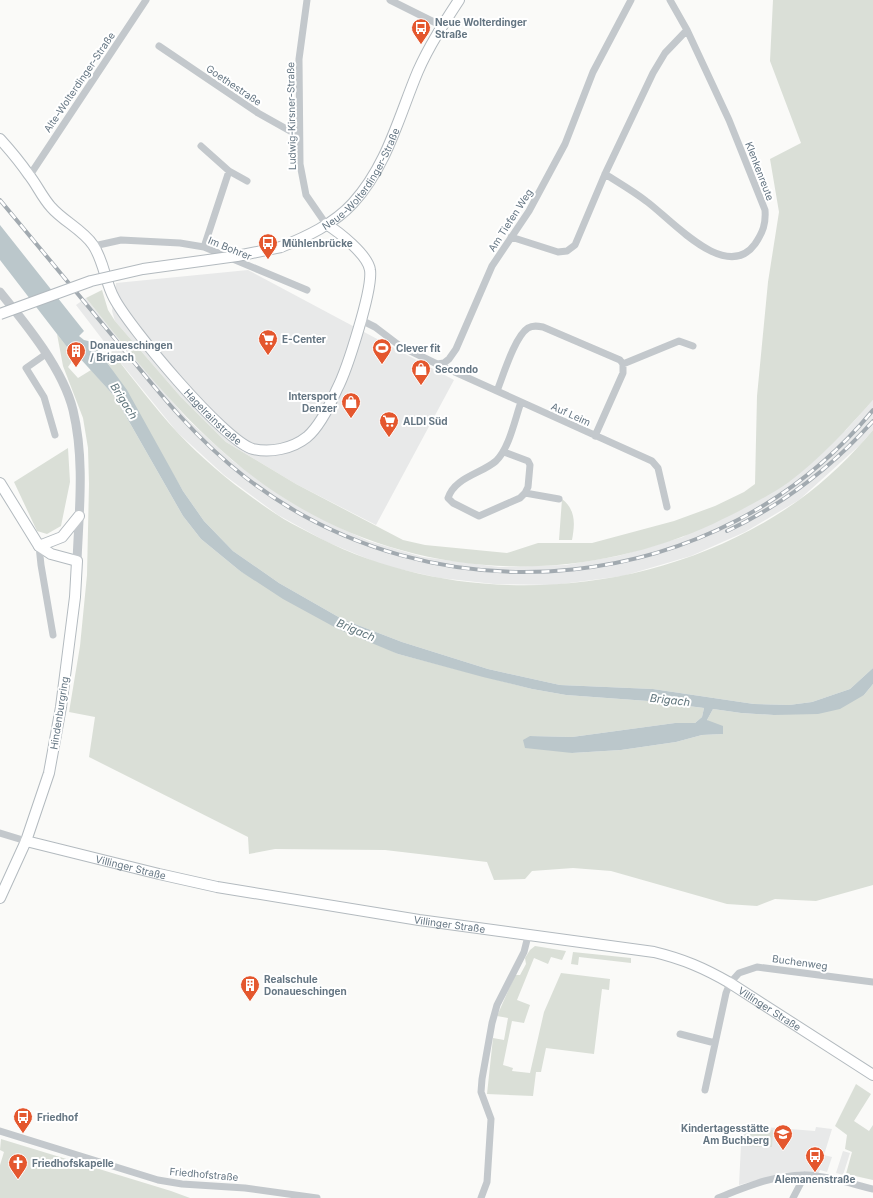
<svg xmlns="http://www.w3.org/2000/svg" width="873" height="1198" font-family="Inter,sans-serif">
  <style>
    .built { fill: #e8e9e9 }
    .green { fill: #dadfd7 }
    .water { fill: #bbc7cb }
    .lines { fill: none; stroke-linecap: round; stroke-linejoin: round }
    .secondary-casing { stroke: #b3babf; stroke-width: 12 }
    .minor { stroke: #c3c8cc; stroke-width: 7 }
    .tertiary { stroke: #c3c8cc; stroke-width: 9 }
    .secondary { stroke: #fff; stroke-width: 10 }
    .rail-casing { stroke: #a2aab0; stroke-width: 4 }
    .rail { stroke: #fff; stroke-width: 2.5; stroke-dasharray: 8; stroke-linecap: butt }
    .secondary-bridge-casing { stroke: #b3babf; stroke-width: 12; stroke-linecap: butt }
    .secondary-bridge { stroke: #fff; stroke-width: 10 }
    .labels { text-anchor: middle; stroke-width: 4; stroke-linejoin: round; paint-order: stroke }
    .poi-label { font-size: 10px; font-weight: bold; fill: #657683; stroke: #fff; text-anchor: start }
    .street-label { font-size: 10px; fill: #657683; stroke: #fff }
    .water-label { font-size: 11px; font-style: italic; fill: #60757c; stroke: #fff }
  </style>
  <rect width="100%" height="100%" fill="#fafaf8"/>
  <path class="built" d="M248,270L454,380L376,525L296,484L226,442L180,396L115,321L112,311L116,283Z
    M86,298L123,344L189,421L233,461L287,500L334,525L369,541L423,557L499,567L565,565L618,556L683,537L846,430L873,400V430L861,444L799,500L745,532L691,556L623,576L554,585L494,584L440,578L385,566L327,542L278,515L224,475L177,432L112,352L76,305Z
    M742,1125L815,1131L816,1127L832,1129L824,1155L832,1157L827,1172L820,1170L818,1175L787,1172L739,1185Z
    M843,1151L850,1153L843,1175L836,1173Z"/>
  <path class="green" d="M773,0H873V400C847,429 820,459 789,482C766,498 739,511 715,523C576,587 418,581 287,500C205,449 145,372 86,298L102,290L108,310L115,321L180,396L226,442L296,484L403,540L425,545L507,553L538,543H592L674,521L715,506L744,492L755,484L757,396L768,282L779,212L770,159L801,143L770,61Z
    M57,334L75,357L68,367L78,378L91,370L115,397L183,516L201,539L240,571L398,654L532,689L566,695L648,701L704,708L702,717L695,723H675L572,737L530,736L572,753L621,750L676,742L702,735L723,734L707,720L713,709L741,713L774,715L864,695L873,684V885L816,901L775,899L757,906L727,904L611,871L573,868L532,871L525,879L494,880L487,862L385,850L275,849L249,854L248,837L89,757L95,717L69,712L80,646L87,575L89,484L88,448L83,418L63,366Z
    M112,352C133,379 154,407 177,432C206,463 241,491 276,514C286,521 297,526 308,532C458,614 659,600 799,500C826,481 852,455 873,430V668L850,689L812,702L789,705L754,704L653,689L560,685L488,669L402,642L342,619L279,583L233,551L204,521L183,491L106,360Z
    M68,448L70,482L61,526L47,534L37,531L14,482Z
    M562,499C576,510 575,524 572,540H559Z
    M535,946L566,951L562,960L551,957L548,964L534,958L517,1000L530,1005L524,1023L512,1021L503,1065L513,1068L512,1071L530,1073L544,1012L561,973L610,979L609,990L602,989L594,1054L546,1048L541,1072H536L533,1096L487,1094L493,1038L504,1040L508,1018L497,1016L515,975H520L526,964L525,958L530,950Z
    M573,952L631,958V963L579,957L578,965L571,964Z
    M856,1084L871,1094L854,1121L869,1131L873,1125V1180L846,1174L852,1152L845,1149L847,1135L835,1126Z
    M750,1128L773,1130L772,1147L745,1146V1133H749Z
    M1,1139L171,1191L190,1198H0V1165L4,1152L0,1150Z"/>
  <path class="water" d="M0,225L84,331L79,336L84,340L92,342L127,390L183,491L204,521L233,551L279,583L342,619L402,642L488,669L560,685L653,689L754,704L789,705L812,702L850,689L873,668V684L864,695L840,709L818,714L774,715L741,713L713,709L707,720L723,726V734L702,735L676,742L621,750L572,753L525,748L523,740L530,736L572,737L675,723H695L702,717L704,708L648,701L566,695L532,689L483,677L398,654L338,629L283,599L240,571L201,539L183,516L115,397L77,355V346L73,342L67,347L0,260Z"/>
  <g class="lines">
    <defs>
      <g id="secondary">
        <path id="s1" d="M0,139C10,150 20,162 29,175C37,185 42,197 51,207C63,221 83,230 93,245C104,261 105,282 114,298C129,327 224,441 253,449C270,453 292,449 307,437C320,426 330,405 337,389C347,370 373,289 370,270C368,255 339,232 326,224"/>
        <path id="s2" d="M281,247C306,237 334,224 353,203C387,166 399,116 418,71C429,46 444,23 459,0"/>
        <path d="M0,483L39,546L51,554L77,561L75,597L61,707L49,773L26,841L0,898"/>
        <path d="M39,546L62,537L79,516"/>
        <path id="s3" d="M26,841L159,874L217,887L419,920L654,952C683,959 704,968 730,983L873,1075"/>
      </g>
    </defs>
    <use href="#secondary" class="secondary-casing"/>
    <path class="minor" d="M307,0L299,59L300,164L306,195L326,224
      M390,0L442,26
      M159,46L258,113L299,136
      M201,146L229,171L247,181
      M605,174C619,183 633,191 646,201C670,218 726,284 755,244C763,232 766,224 765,210L729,120L687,30
      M30,175L146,0
      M511,237L558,252L567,251L575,245L605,174L653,73L665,53L687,30L670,0
      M94,246L121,240L180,243L204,247L307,290
      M204,247L229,171
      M361,320L375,327L400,346L437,364L444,363L449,359L456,349L492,266L529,211L565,144L593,72L631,0
      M46,354L26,368L44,397L55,435
      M437,364L652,461L658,468L667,507
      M623,364L679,341L693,346
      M497,391C503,376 515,336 528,328C533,325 538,326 543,327L620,360L623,364V373L595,436
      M504,452L528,461L530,465L528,487L525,493L520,498L479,516L453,503L448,498C455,477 481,474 496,461C509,449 515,419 521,402
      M525,493L559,499
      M39,546L41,565L53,635
      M0,833L26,841
      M680,1034L715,1043
      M705,1090L726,993L730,983L739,973L757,967L873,982
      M0,1131L158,1180L182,1184L245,1188L317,1198
      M481,1198L487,1182L491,1119L481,1092L482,1079L492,1023L497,1005L524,952L528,936
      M718,1198C746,1187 776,1174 807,1175C829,1176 852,1184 873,1189
      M793,1198L805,1175"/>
    <path class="tertiary" d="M0,292C26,324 63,369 73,410C85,460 79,511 77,561"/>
    <use href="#secondary" class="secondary"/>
    <defs>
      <path id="rail" d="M0,200C40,248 80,297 120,345C158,392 197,440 245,477C435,625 719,598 873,410
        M727,531C782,505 832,467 873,421"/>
    </defs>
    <use href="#rail" class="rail-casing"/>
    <use href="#rail" class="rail"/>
    <defs>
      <path id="secondary-bridge" d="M0,314L91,281L143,269L237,256L281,247"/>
    </defs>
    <use href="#secondary-bridge" class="secondary-bridge-casing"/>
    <use href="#secondary-bridge" class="secondary-bridge"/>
  </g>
  <defs>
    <symbol id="bus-pin" viewBox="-11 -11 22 30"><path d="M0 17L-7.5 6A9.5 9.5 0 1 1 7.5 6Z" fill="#e4572e" stroke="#fff"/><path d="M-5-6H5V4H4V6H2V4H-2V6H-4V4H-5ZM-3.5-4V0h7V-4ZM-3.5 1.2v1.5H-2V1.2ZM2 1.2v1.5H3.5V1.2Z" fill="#fff"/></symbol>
    <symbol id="supermarket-pin" viewBox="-11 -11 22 30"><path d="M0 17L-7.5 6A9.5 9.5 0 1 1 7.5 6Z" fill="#e4572e" stroke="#fff"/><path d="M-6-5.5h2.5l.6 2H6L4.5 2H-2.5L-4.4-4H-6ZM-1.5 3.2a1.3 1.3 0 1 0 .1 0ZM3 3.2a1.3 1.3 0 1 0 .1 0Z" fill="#fff"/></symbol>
    <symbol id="stadium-pin" viewBox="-11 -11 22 30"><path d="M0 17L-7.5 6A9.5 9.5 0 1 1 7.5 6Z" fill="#e4572e" stroke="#fff"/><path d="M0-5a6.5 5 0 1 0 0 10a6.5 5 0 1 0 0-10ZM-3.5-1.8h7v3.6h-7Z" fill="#fff"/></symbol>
    <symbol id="building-pin" viewBox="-11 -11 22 30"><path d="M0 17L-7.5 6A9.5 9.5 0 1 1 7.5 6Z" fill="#e4572e" stroke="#fff"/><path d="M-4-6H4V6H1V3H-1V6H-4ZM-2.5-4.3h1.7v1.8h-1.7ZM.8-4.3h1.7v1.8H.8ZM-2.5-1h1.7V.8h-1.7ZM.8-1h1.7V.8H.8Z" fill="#fff"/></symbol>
    <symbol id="shop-pin" viewBox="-11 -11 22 30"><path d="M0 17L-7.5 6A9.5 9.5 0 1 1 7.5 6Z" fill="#e4572e" stroke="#fff"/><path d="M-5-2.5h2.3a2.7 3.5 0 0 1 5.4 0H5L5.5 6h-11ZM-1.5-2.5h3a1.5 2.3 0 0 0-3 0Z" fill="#fff"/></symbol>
    <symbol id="school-pin" viewBox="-11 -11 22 30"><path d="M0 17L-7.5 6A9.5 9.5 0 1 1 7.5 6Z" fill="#e4572e" stroke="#fff"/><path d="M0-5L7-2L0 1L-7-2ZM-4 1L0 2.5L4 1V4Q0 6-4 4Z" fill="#fff"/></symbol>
    <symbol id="church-pin" viewBox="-11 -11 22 30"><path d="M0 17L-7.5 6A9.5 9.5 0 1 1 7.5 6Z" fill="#e4572e" stroke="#fff"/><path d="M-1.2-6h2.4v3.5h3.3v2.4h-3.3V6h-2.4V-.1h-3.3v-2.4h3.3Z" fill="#fff"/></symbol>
  </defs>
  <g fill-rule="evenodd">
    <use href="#bus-pin" x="410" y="17" width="22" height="30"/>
    <use href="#bus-pin" x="257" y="232" width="22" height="30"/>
    <use href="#supermarket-pin" x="257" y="328" width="22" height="30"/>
    <use href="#stadium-pin" x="371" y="337" width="22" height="30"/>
    <use href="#building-pin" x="65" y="340" width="22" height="30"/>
    <use href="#shop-pin" x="410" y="358" width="22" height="30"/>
    <use href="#shop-pin" x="340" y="391" width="22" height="30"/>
    <use href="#supermarket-pin" x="378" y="410" width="22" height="30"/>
    <use href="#building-pin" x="239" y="974" width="22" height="30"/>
    <use href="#bus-pin" x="12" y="1106" width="22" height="30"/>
    <use href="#school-pin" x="772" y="1123" width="22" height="30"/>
    <use href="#bus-pin" x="804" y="1145" width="22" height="30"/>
    <use href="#church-pin" x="7" y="1152" width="22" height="30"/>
  </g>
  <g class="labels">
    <g class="poi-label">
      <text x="435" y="26">Neue Wolterdinger<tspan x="435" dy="12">Straße</tspan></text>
      <text x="282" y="247">Mühlenbrücke</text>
      <text x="282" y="343">E-Center</text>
      <text x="90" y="349">Donaueschingen<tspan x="90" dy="12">/ Brigach</tspan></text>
      <text x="396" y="352">Clever fit</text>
      <text x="435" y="373">Secondo</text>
      <text x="337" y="400" text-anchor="end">Intersport<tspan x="337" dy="12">Denzer</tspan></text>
      <text x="403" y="425">ALDI Süd</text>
      <text x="264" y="983">Realschule<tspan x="264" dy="12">Donaueschingen</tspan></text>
      <text x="37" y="1121">Friedhof</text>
      <text x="769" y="1132" text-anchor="end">Kindertagesstätte<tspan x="769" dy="12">Am Buchberg</tspan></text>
      <text x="32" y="1167">Friedhofskapelle</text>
      <text x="815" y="1183" text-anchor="middle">Alemanenstraße</text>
    </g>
    <g class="street-label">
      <text transform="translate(79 82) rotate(-56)" y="4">Alte-Wolterdinger-Straße</text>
      <text transform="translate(234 85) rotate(34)" y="4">Goethestraße</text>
      <text transform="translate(291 116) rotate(-91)" y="4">Ludwig-Kirsner-Straße</text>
      <text transform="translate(760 171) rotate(69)" y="4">Klenkenreute</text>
      <text dy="4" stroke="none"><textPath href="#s2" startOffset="109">Neue-Wolterdinger-Straße</textPath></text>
      <text transform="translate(510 220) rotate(-57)" y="4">Am Tiefen Weg</text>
      <text transform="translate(230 248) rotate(22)" y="4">Im Bohrer</text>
      <text transform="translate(571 414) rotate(24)" y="4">Auf Leim</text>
      <text dy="4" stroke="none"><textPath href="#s1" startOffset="354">Hagelrainstraße</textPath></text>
      <text transform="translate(59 713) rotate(-81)" y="4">Hindenburgring</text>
      <text dy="4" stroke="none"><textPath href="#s3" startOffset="108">Villinger Straße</textPath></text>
      <text dy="4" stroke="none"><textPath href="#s3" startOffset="432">Villinger Straße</textPath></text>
      <text transform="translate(800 962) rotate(8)" y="4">Buchenweg</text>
      <text dy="4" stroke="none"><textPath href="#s3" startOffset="768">Villinger Straße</textPath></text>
      <text transform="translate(204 1174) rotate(5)" y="4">Friedhofstraße</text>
    </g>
    <g class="water-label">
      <text transform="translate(124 401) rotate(58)" y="4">Brigach</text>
      <text transform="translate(356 630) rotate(23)" y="4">Brigach</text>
      <text transform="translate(670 700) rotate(6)" y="4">Brigach</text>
    </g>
  </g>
</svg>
